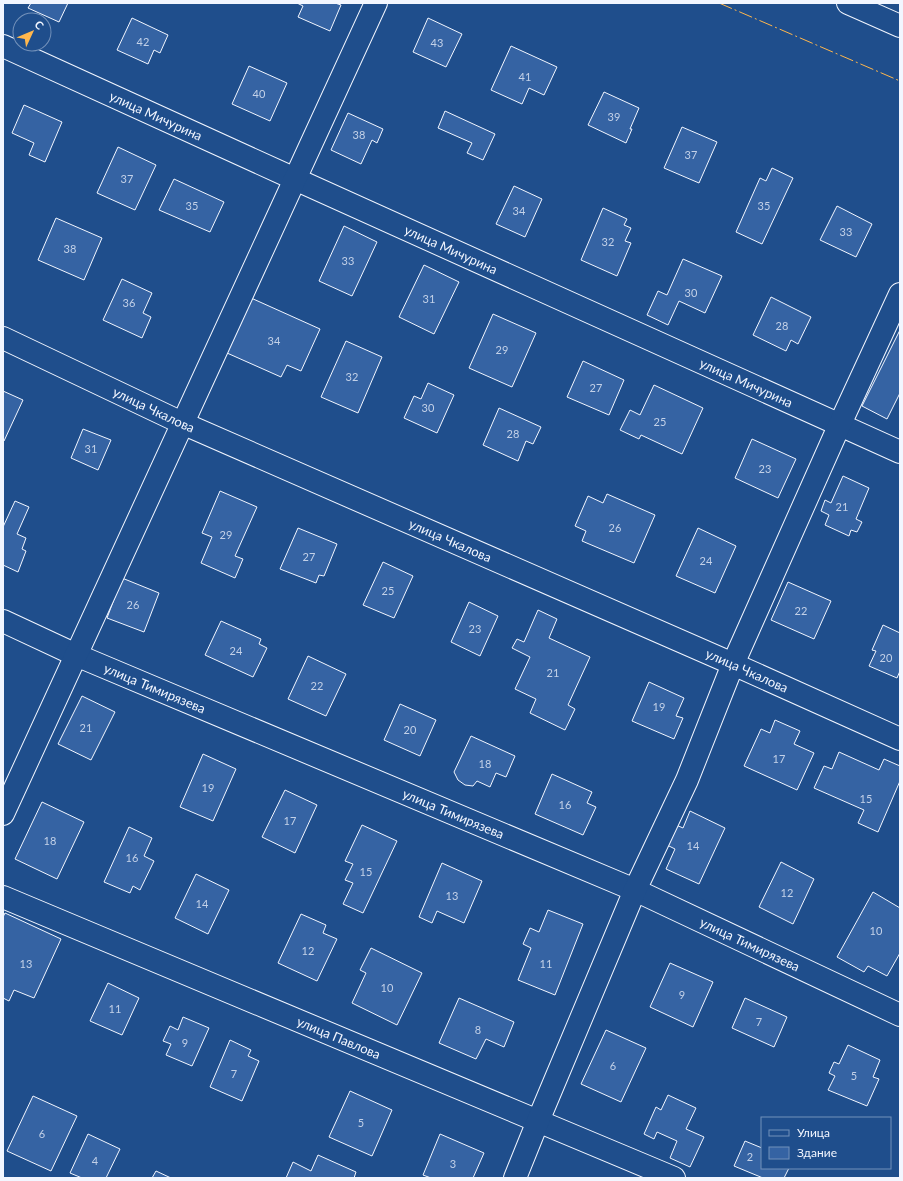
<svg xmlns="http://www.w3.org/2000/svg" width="903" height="1181" font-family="Lato,sans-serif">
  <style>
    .building { fill: #3563a3; stroke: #f2f6ff }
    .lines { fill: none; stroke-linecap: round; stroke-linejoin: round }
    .street-casing { stroke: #f2f6ff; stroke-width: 24 }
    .secondary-casing { stroke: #f2f6ff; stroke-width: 24 }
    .street { stroke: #1f4e8c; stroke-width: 22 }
    .secondary { stroke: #1f4e8c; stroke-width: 22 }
    .power { stroke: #ffb74d; stroke-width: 1; stroke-dasharray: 14 3 2 3; stroke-linecap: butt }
    .labels { text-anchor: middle; stroke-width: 3; stroke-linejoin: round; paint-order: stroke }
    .number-label { font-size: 11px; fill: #c3d1e8 }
    .street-label { font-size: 13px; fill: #f2f6ff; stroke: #1f4e8c }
  </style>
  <rect width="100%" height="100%" fill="#1f4e8c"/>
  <path class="building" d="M31,3H68L59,22L28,8Z
    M297,3H335L341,5L330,31L298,17L303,6Z
    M132,18L168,35L160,53L154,50L148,64L117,50Z
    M428,18L462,34L446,67L413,52Z
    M511,46L557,67L544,95L529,88L522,104L491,90Z
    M249,66L287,83L270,121L232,104Z
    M604,92L639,108L630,129H632L626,143L588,125Z
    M24,105L62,122L45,162L29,155L34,143L12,133Z
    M445,111L495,134L483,160L467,153L472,143L438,128Z
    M348,113L383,129L377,143L372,140L361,164L331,150Z
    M682,127L717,142L699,183L664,168Z
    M118,147L156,165L135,210L97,193Z
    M772,168L793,178L762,244L736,232L760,178L766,181Z
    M174,179L224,202L210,232L159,210Z
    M514,186L542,199L525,237L496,224Z
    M837,206L872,224L856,257L820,240Z
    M603,208L627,219L624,225L631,228L625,241L631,243L617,276L581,260Z
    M56,218L102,238L84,280L38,260Z
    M344,226L377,242L352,296L319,281Z
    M683,259L722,276L705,313L679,301L668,325L647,315L658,291L667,295Z
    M424,265L459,282L434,334L399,317Z
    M122,279L152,293L143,313L151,317L142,338L103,320Z
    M771,297L811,317L798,344L791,340L786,351L753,335Z
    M251,298L320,329L301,371L287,365L281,377L227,353Z
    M493,314L536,333L512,387L469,368Z
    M900,330V393L887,419L862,406Z
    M346,341L382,357L358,413L321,397Z
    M583,361L624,380L609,415L567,397Z
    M428,383L454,395L437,433L404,418L414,396L421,399Z
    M654,385L703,408L682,454L641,435L639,439L620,430L630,410L640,415Z
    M3,391L23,400L4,441H3Z
    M499,408L541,427L533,444L526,441L518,461L483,445Z
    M83,429L111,440L98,470L71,458Z
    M752,439L796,459L778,498L735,478Z
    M843,476L869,488L856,519L862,522L857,532L851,530L849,536L825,525L829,515L821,511L825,500L831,503Z
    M220,491L257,507L235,556L243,559L235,578L201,563L212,537L202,533Z
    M607,494L655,515L634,563L582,541L586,531L575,526L588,496L603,503Z
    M15,501L29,507L17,534L26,538L22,549L26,551L18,572L3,565V527Z
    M298,528L337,544L324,576L319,575L316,583L280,569Z
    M698,528L736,546L715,593L676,576Z
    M383,562L413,576L394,618L363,605Z
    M122,578L159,593L144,632L107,618Z
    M788,582L831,601L814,639L771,620Z
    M469,602L498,616L480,656L451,642Z
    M538,610L557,619L549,638L590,657L568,705L575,709L565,730L530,713L536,699L515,689L530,657L512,648L517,639L524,642Z
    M221,621L261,639L259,644L267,648L253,677L205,655Z
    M883,625L900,633V671L897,678L869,666L876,651L872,650Z
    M308,656L346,674L326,716L288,699Z
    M649,682L684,698L676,716L683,718L674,739L632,721Z
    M82,696L115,712L91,760L58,744Z
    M400,704L436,720L420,756L384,740Z
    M775,720L800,731L794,744L814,753L797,790L744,766L761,729L770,733Z
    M471,736L515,756L506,777L496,773L490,787L477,781L473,786L465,785L458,780L454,772Z
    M839,752L879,770L884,759L900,766V781L878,832L858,823L864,810L814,788L824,766L832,769Z
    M203,754L236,769L213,821L180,807Z
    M552,774L592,792L587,803L596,807L583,835L535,814Z
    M285,790L317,805L295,853L262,837Z
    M42,802L84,822L57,879L15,859Z
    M690,811L725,828L699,884L666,869L675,849L665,844L674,824L683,828Z
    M362,825L397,841L363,913L343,904L353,883L345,880L353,864L345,861Z
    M129,827L152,838L144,856L154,861L140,890L133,886L130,893L104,882Z
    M781,862L814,879L793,924L759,907Z
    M442,863L482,881L464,923L437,911L432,923L419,917Z
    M196,874L229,890L208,934L175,918Z
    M873,892L900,908V953L887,976L868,966L864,972L837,957Z
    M548,910L583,924L555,995L518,980L531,948L523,944L530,928L539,932Z
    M5,913L61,939L34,998L14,990L9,1001L3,998V917Z
    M301,914L326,925L323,933L337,939L317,981L278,963Z
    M371,948L422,973L397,1025L352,1003L366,973L360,970Z
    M670,963L713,982L693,1027L650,1007Z
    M108,983L139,998L122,1035L90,1021Z
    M459,998L514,1022L504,1047L486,1039L476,1059L439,1043Z
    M745,998L787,1017L774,1047L732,1028Z
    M183,1017L209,1028L192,1066L166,1055L171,1044L163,1041L170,1026L178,1030Z
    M606,1030L646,1048L621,1102L581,1084Z
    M230,1040L251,1050L248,1056L259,1061L242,1101L210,1087Z
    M848,1045L880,1060L873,1077L879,1079L867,1106L828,1090L835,1076L829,1073L834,1062L839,1064Z
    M350,1091L392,1110L372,1156L329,1137Z
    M668,1095L696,1108L686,1129L704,1137L690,1167L670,1158L677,1141L657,1132L654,1139L644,1134L656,1107L661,1110Z
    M33,1096L77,1116L51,1171L7,1151Z
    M88,1134L120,1149L106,1178H82L70,1173Z
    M440,1134L484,1153L473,1178H431L423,1175Z
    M745,1141L762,1148V1168H789L784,1178H763L734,1166Z
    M318,1155L356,1172L354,1178H286L293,1162L311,1171Z
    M156,1171L171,1178H152Z"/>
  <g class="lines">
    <defs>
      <g id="street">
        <path id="s1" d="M3,46L295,179L900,452"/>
        <path id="s2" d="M3,338L182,423L733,664L900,739"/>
        <path id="s3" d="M3,621L76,655L635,890L900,1015"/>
        <path d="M3,814L376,3"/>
        <path id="s4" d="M3,897L674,1178"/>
        <path d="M515,1178L538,1121L635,890L687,780L733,664L840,424L900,294"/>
      </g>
      <path id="secondary" d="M848,3L900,26"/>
    </defs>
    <use href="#street" class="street-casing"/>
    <use href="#secondary" class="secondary-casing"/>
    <use href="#street" class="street"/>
    <use href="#secondary" class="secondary"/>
    <path class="power" d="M719,3L900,81"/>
  </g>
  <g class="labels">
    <g class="number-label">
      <text x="143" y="46">42</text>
      <text x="437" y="47">43</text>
      <text x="525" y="81">41</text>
      <text x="259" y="98">40</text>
      <text x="614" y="121">39</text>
      <text x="359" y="139">38</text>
      <text x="691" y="159">37</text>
      <text x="127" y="183">37</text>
      <text x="192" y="210">35</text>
      <text x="764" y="210">35</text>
      <text x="519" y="215">34</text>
      <text x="846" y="236">33</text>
      <text x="608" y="246">32</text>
      <text x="70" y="253">38</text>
      <text x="348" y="265">33</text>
      <text x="691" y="297">30</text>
      <text x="429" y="303">31</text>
      <text x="129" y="307">36</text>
      <text x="782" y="330">28</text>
      <text x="274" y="345">34</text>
      <text x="502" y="354">29</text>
      <text x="352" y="381">32</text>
      <text x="596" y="392">27</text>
      <text x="428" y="412">30</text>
      <text x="660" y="426">25</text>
      <text x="513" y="438">28</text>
      <text x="91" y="453">31</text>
      <text x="765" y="473">23</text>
      <text x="842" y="511">21</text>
      <text x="615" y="532">26</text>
      <text x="226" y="539">29</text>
      <text x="309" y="561">27</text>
      <text x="706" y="565">24</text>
      <text x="388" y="595">25</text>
      <text x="133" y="609">26</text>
      <text x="801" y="615">22</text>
      <text x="475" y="633">23</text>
      <text x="236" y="655">24</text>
      <text x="886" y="662">20</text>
      <text x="553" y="677">21</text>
      <text x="317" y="690">22</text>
      <text x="659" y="711">19</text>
      <text x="86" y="732">21</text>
      <text x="410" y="734">20</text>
      <text x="779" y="763">17</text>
      <text x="485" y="768">18</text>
      <text x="208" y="792">19</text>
      <text x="866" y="803">15</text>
      <text x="565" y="809">16</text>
      <text x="290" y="825">17</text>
      <text x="50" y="845">18</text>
      <text x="693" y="850">14</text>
      <text x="132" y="862">16</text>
      <text x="366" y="876">15</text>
      <text x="787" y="897">12</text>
      <text x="452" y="900">13</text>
      <text x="202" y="908">14</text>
      <text x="876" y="935">10</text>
      <text x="308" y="955">12</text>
      <text x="26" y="968">13</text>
      <text x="546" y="968">11</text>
      <text x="387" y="992">10</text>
      <text x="682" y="999">9</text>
      <text x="115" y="1013">11</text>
      <text x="759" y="1026">7</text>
      <text x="478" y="1034">8</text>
      <text x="185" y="1047">9</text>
      <text x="613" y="1070">6</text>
      <text x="234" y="1078">7</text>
      <text x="854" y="1080">5</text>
      <text x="361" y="1127">5</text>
      <text x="42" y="1138">6</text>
      <text x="750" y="1161">2</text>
      <text x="95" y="1165">4</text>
      <text x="453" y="1168">3</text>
    </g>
    <g class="street-label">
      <text dy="5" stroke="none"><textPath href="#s1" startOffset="168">улица Мичурина</textPath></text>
      <text dy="5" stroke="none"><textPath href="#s1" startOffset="492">улица Мичурина</textPath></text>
      <text dy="5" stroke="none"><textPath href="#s1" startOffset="816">улица Мичурина</textPath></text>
      <text dy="5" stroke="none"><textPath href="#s2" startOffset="167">улица Чкалова</textPath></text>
      <text dy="5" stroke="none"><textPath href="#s2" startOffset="491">улица Чкалова</textPath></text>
      <text dy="5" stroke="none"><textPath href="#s2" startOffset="815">улица Чкалова</textPath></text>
      <text dy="5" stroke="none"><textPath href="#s3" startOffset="166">улица Тимирязева</textPath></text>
      <text dy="5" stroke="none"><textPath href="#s3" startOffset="490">улица Тимирязева</textPath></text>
      <text dy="5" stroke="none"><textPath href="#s3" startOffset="814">улица Тимирязева</textPath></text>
      <text dy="5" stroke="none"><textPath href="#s4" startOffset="364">улица Павлова</textPath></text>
    </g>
  </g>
  <rect width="903" height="1181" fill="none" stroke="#f2f6ff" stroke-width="8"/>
  <rect x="761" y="1117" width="130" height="52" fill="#1f4e8c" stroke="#7391ba"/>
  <rect x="769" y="1130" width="20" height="6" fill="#1f4e8c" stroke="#7391ba"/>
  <text x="797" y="1137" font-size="12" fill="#f2f6ff">Улица</text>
  <rect x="769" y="1147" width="20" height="12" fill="#3563a3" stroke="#7391ba"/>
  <text x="797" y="1157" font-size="12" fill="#f2f6ff">Здание</text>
  <g transform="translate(32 32) rotate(46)"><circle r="19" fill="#1f4e8c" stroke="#7391ba"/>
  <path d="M0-3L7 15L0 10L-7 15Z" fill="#ffb74d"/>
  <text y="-6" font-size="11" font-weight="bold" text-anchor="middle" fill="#f2f6ff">С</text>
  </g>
</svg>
